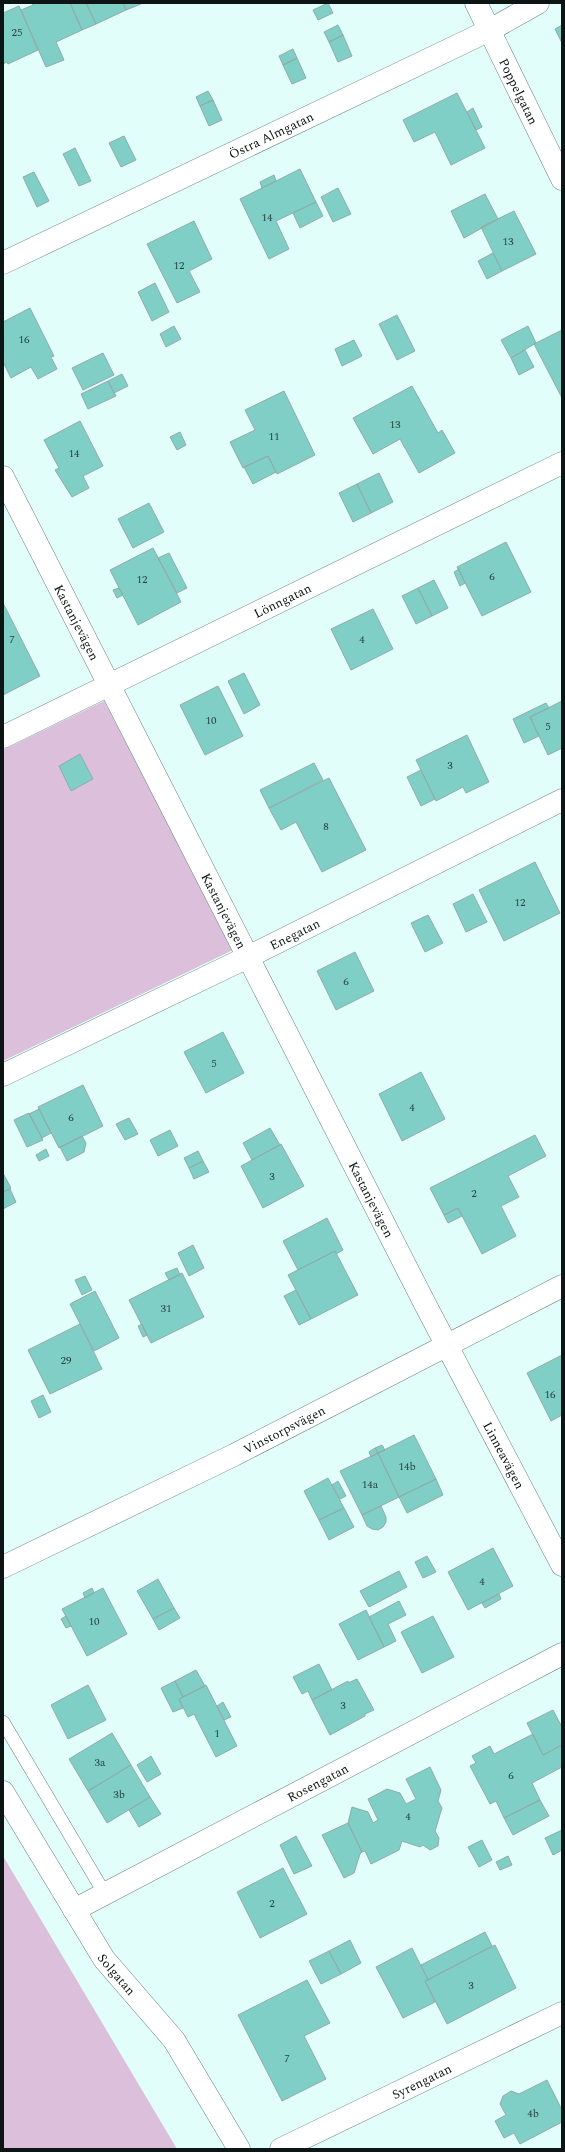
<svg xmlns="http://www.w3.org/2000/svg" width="565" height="2152" font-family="Spectral,serif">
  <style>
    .green { fill: #dbbfdb }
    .building { fill: #7fcfc6; stroke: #91aba8 }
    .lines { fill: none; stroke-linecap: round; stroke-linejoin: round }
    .service-casing { stroke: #6a827f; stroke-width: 14 }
    .minor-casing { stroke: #6a827f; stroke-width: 23 }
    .tertiary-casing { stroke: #6a827f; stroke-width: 23 }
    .service { stroke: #fff; stroke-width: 13 }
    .minor { stroke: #fff; stroke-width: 22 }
    .tertiary { stroke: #fff; stroke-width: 22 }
    .labels { text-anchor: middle; stroke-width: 3.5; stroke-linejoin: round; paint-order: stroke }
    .number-label { font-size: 11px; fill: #294440 }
    .street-label { font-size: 13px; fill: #0c1514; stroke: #e2fefa }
  </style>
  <rect width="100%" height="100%" fill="#e2fefa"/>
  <path class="green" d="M104,701L235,949L3,1061V750Z
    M3,1856L177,2149H3Z"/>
  <path class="building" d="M32,3H70L82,30L56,42L64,60L46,67L21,10L33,5Z
    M70,3H86L96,24L82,30Z
    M86,3H123L126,10L96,24Z
    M123,3H140L141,4L126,10Z
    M328,3L333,13L318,20L313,10Z
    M19,6L38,50L8,64L7,62L3,64V13Z
    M338,25L343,35L329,42L324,32Z
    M562,25V43L555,29Z
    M343,35L352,56L338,62L329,42Z
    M293,49L297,58L283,65L279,56Z
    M297,58L306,78L292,84L283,65Z
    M208,91L213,100L200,106L196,97Z
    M457,93L485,148L451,165L435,132L414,142L403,120Z
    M213,100L222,120L209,126L200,106Z
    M473,108L482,127L476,130L467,112Z
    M124,136L136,160L121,167L109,143Z
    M75,148L91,181L79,186L63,154Z
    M300,169L316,202L276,221L289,249L269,259L240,199Z
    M34,172L49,201L37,207L23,177Z
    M274,175L276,181L262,188L260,182Z
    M338,188L351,214L333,222L321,197Z
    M485,194L498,219L464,238L451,211Z
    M316,202L323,216L300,228L293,213Z
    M514,211L536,254L502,271L481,227Z
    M194,221L212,259L189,271L200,292L177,303L147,244Z
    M493,253L502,271L487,279L478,261Z
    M155,283L169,312L152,321L138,292Z
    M30,308L54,356L51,357L57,369L38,379L31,367L11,378L3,362V322Z
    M397,315L415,351L397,360L379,324Z
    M174,326L181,339L166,347L160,334Z
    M528,326L536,343L511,358L501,340Z
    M562,330V398L534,344Z
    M354,340L362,356L342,366L335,349Z
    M525,350L534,367L519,375L511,358Z
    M103,353L114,375L83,390L72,368Z
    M122,374L128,386L114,393L108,381Z
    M108,381L116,396L88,409L81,394Z
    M412,386L438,433L442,430L455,453L419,473L400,439L373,454L353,418Z
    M284,391L315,455L277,474L268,456L243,468L230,442L255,430L245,410Z
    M80,421L103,466L83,476L89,488L72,497L55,470L59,468L44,440Z
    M180,432L186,445L177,450L170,437Z
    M268,456L276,472L253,484L244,467Z
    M379,473L393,502L371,513L357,484Z
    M357,484L371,513L353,522L339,493Z
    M149,503L164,532L133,548L118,519Z
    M506,542L531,592L482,616L457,567Z
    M153,548L181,602L138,625L110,570Z
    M169,553L187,588L177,593L158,558Z
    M459,569L465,583L460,586L454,572Z
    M434,580L448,608L432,616L418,588Z
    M119,588L123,595L117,598L113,590Z
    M418,588L432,616L416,624L402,596Z
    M3,603L40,676L3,695Z
    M373,609L393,649L351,670L331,629Z
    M244,673L260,705L244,714L228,681Z
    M218,686L243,736L205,755L180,705Z
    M562,701V748L548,755L530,717Z
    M546,703L549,708L530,717L539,736L524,743L513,719Z
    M467,735L489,782L466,793L463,787L436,801L416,760Z
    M80,754L93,779L71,791L59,766Z
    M314,763L323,780L269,808L260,790Z
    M421,770L435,799L421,806L407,777Z
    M329,778L366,850L322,872L296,822L281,830L269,808Z
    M535,862L560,913L504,941L479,890Z
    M473,894L487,922L466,932L453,904Z
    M428,915L443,943L425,952L411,923Z
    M355,952L374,991L336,1010L317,971Z
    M223,1032L244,1073L206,1093L184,1052Z
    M421,1072L445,1119L402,1141L379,1094Z
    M83,1085L103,1126L59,1148L38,1107Z
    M39,1109L51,1133L42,1138L29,1114Z
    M29,1113L43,1140L27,1147L14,1120Z
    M129,1118L138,1134L125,1140L116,1124Z
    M270,1128L280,1145L252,1160L243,1143Z
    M170,1130L178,1146L158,1156L150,1140Z
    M535,1135L546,1156L508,1176L519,1197L501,1206L516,1236L482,1254L458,1208L444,1215L430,1188Z
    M82,1136L86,1143L84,1152L67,1161L60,1147Z
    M281,1144L304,1186L263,1208L241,1166Z
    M46,1149L49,1156L39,1161L36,1155Z
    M198,1151L203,1161L189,1168L184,1158Z
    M203,1161L209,1172L194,1179L189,1168Z
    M3,1173L11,1188L3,1192Z
    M10,1189L16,1202L3,1209V1192Z
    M458,1208L462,1216L448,1223L444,1215Z
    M327,1218L343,1250L336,1254L335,1251L298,1270L283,1241Z
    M193,1245L204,1268L189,1276L178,1253Z
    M335,1251L358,1295L311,1319L288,1275Z
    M177,1268L180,1275L169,1280L165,1273Z
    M182,1273L204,1317L151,1343L129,1300Z
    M85,1276L92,1290L82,1295L75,1280Z
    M296,1290L311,1319L299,1325L284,1296Z
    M95,1291L119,1338L94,1351L70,1304Z
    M80,1324L102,1369L50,1394L28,1350Z
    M142,1324L147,1335L143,1337L138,1326Z
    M562,1355V1415L551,1421L527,1373Z
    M43,1395L51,1412L39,1418L31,1401Z
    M414,1435L436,1479L399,1497L378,1453Z
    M382,1445L385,1450L378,1453L375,1448Z
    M375,1448L378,1453L371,1457L369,1452Z
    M378,1453L399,1497L362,1515L340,1471Z
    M328,1478L344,1508L319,1520L304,1491Z
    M436,1479L443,1495L407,1513L399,1497Z
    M338,1481L346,1496L340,1499L332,1485Z
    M381,1506L386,1517V1522L383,1527L378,1530L372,1529L367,1526L362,1515Z
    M344,1508L354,1527L329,1540L319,1520Z
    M493,1548L513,1586L468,1610L448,1572Z
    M427,1556L436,1572L423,1578L415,1562Z
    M399,1571L407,1587L369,1607L360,1591Z
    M158,1579L174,1608L153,1619L137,1591Z
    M92,1588L94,1593L85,1598L83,1593Z
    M103,1588L127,1634L87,1656L62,1609Z
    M499,1594L501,1599L485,1608L482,1603Z
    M399,1601L406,1615L388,1624L396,1641L384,1647L369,1617Z
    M174,1608L180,1618L159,1630L153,1619Z
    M366,1610L384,1647L358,1660L339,1624Z
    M66,1616L71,1626L66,1628L61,1619Z
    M433,1616L454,1657L422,1673L401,1632Z
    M319,1664L332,1690L312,1700L308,1691L302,1694L293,1677Z
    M196,1670L205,1686L183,1697L175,1681Z
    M357,1679L374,1710L365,1714V1716L330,1735L312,1700L348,1681V1683Z
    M175,1681L183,1697L179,1699L183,1708L173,1712L161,1688Z
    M88,1685L106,1720L68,1739L51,1705Z
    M206,1685L237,1746L216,1757L194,1714L188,1717L179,1699Z
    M223,1702L231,1717L224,1720L217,1706Z
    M553,1710L562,1727V1745L543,1755L527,1723Z
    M112,1733L131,1765L88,1791L69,1759Z
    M533,1734L543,1755L562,1745V1767L532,1783L540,1800L504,1818L496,1801L490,1804L470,1766L476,1763L472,1756L490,1746L494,1754Z
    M151,1756L161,1774L147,1782L137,1765Z
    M131,1765L150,1797L107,1823L88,1791Z
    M430,1767L441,1790L438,1801L442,1808L435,1831L439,1838L438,1846L430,1850L423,1845L420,1847L402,1841L399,1850L371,1864L365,1851L362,1852L348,1823L352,1807L368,1812L373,1823L378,1820L368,1799L387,1789L400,1793L406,1804L416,1799L406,1779Z
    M150,1797L161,1814L139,1827L129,1810Z
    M540,1800L549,1816L513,1835L504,1818Z
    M348,1823L362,1852L360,1854L354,1873L344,1878L322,1835Z
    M562,1830V1850L553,1855L545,1838Z
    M296,1836L312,1866L294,1874L280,1845Z
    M482,1840L492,1860L479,1867L468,1847Z
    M508,1856L512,1865L500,1870L496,1862Z
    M283,1868L307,1914L260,1938L237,1892Z
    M485,1932L492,1946L428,1980L421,1965Z
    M350,1940L361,1963L341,1974L329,1951Z
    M495,1945L516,1988L447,2024L425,1981Z
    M412,1948L428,1980L425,1981L435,2002L403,2018L376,1967Z
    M329,1951L341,1974L321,1984L309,1961Z
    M307,1980L330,2023L304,2036L326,2079L282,2101L238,2015Z
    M547,2080L562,2110V2122L520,2144L514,2133L504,2138L495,2121L506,2115L500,2104L503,2096L511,2091L519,2094Z"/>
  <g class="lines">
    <defs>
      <path id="service" d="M3,1722L105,1894"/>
      <g id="minor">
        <path id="s1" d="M476,3L562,179"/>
        <path id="s2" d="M3,263L490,30L538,3"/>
        <path id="s3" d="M3,477L425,1304L562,1565"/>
        <path id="s4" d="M3,737L562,463"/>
        <path id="s5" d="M3,1075L248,957L562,800"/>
        <path id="s6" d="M3,1792L104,1959L174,2040L239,2149"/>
        <path id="s7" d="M74,1910L562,1654"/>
        <path id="s8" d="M281,2149L562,2013"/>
      </g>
      <g id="tertiary">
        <path id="s9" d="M3,1567L234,1455L562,1286"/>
      </g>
    </defs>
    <use href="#service" class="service-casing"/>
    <use href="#minor" class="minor-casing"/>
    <use href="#tertiary" class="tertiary-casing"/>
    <use href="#service" class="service"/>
    <use href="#minor" class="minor"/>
    <use href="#tertiary" class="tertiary"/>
  </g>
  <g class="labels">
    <g class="number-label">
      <text x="17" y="36">25</text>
      <text x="267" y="221">14</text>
      <text x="508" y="245">13</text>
      <text x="179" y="269">12</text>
      <text x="24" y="343">16</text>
      <text x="395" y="428">13</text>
      <text x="274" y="440">11</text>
      <text x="74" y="457">14</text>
      <text x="492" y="580">6</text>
      <text x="142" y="583">12</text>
      <text x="12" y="643">7</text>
      <text x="362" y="643">4</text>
      <text x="211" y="724">10</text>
      <text x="548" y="730">5</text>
      <text x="450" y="769">3</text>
      <text x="326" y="830">8</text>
      <text x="520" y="906">12</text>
      <text x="346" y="985">6</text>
      <text x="214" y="1067">5</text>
      <text x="412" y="1111">4</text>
      <text x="71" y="1121">6</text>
      <text x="272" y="1180">3</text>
      <text x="474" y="1197">2</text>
      <text x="166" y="1312">31</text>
      <text x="66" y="1364">29</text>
      <text x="550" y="1398">16</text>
      <text x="407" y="1470">14b</text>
      <text x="370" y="1488">14a</text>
      <text x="482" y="1585">4</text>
      <text x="94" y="1625">10</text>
      <text x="343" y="1709">3</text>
      <text x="217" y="1737">1</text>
      <text x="100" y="1766">3a</text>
      <text x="511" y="1779">6</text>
      <text x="119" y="1798">3b</text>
      <text x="408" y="1820">4</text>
      <text x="272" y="1907">2</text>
      <text x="471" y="1989">3</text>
      <text x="287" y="2062">7</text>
      <text x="533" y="2117">4b</text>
    </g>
    <g class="street-label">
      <text dy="5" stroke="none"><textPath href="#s1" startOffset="98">Poppelgatan</textPath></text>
      <text dy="5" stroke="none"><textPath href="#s2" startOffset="297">Östra Almgatan</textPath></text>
      <text dy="5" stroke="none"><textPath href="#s4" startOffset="311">Lönngatan</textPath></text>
      <text dy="5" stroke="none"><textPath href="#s3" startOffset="163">Kastanjevägen</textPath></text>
      <text dy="5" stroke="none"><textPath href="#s3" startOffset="487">Kastanjevägen</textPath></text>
      <text dy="5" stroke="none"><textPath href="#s5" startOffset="324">Enegatan</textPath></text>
      <text dy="5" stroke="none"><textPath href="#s3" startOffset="811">Kastanjevägen</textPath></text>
      <text dy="5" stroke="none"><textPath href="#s9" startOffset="313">Vinstorpsvägen</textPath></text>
      <text dy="5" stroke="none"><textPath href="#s3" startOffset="1099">Linneavägen</textPath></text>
      <text dy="5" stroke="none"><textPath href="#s7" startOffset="275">Rosengatan</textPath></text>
      <text dy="5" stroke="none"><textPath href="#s6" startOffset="215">Solgatan</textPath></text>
      <text dy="5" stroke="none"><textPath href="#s8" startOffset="156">Syrengatan</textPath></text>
    </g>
  </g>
  <rect width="565" height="2152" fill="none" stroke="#0c1514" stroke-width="8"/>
</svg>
